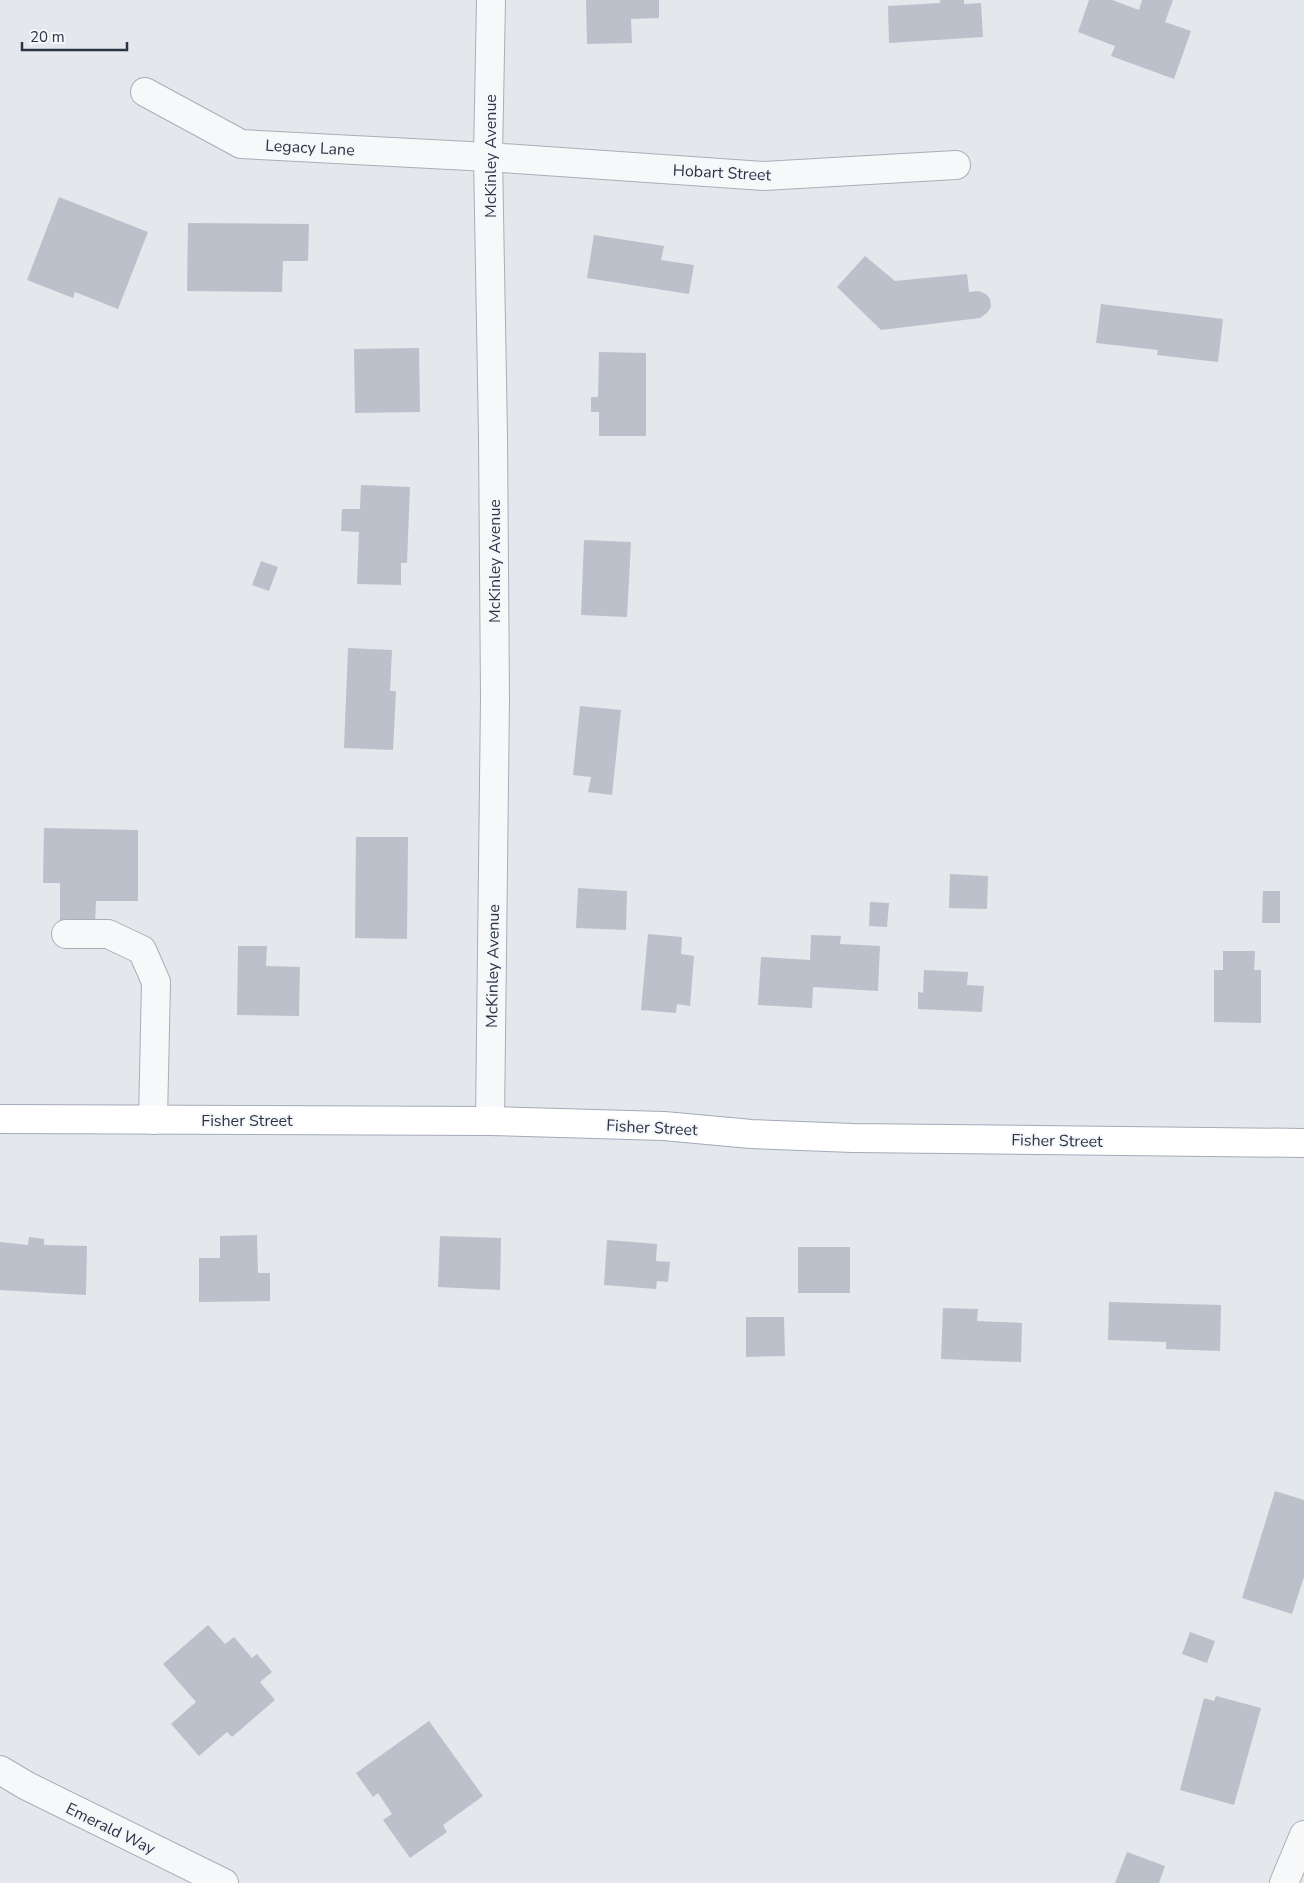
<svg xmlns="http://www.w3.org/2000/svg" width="1304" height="1883" font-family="'Nunito Sans',sans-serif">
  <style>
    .building { fill: #bbc0ca }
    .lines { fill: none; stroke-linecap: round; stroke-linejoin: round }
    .minor-casing { stroke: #a9aeb7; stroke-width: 30 }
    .major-casing { stroke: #a3abb8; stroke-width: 30 }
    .minor { stroke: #f7f8fa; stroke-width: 28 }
    .major { stroke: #fff; stroke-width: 28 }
    .labels { text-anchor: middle; stroke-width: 4; stroke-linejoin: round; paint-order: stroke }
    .street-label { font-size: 16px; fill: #2b3445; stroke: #f4f6f9 }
  </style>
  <rect width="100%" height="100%" fill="#e4e7ec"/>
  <path class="building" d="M586,0H659V18L631,19L632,43L587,44Z
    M940,0H964V4L981,3L983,37L889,43L888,6L940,3Z
    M1089,0H1112L1139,10L1142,0H1173L1165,22L1191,31L1174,79L1111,56L1115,46L1078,32Z
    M59,197L148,232L118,309L75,292L73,298L27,280Z
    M188,223L309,224L308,261H283L282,292L187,291Z
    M594,235L664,246L661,260L694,265L689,294L587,278Z
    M865,256L895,281L967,274L969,292L979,291L986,294L990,299L991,307L987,313L980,318L881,330L837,287Z
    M1101,304L1223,319L1218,362L1157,355L1158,350L1096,343Z
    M419,348L420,412L355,413L354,349Z
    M599,352L646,353V436H599V412H591V397H598Z
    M361,485L410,487L407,563H401V585L357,584L359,532L341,531L342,509H360Z
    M584,540L631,542L627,617L581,615Z
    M261,561L278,567L269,591L252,585Z
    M348,648L392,650L390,691H396L393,750L344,748Z
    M580,706L621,710L612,795L588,792L591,777L573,775Z
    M44,828L138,830V901H96L95,924H60V883H43Z
    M356,837H408L407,939L355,938Z
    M950,874L988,876L987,909L949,908Z
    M578,888L627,891L626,930L576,928Z
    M1263,891H1280V923H1262Z
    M870,902L889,903L887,927L869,926Z
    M648,934L682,937L681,954L694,956L690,1006L677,1004L676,1013L641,1010Z
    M811,935L841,936L840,944L880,946L878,991L813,987L812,1008L758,1005L761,957L810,960Z
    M238,946H267L266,966L300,967L299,1016L237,1015Z
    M1223,951H1255L1254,970H1261V1023L1214,1022V970H1223Z
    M924,970L968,972L967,985L984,986L982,1012L918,1009V992L923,993Z
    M257,1235L258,1273H270V1301L199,1302V1258H220V1236Z
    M440,1236L501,1238L500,1290L438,1287Z
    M29,1237L44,1239V1245L87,1246L86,1295L0,1290V1242L28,1245Z
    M607,1240L657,1244L656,1261L670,1262L668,1282L657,1281L656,1289L604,1285Z
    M798,1247H850V1293H798Z
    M1109,1302L1221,1305L1220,1351L1166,1349V1342L1108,1340Z
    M943,1308L978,1309L977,1321L1022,1323L1021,1362L941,1359Z
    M746,1317H784L785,1356L746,1357Z
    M1275,1491L1304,1500V1577L1292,1614L1242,1598Z
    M208,1625L225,1644L234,1637L252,1658L257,1654L272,1672L260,1682L275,1700L232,1737L227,1732L199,1756L171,1724L196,1702L163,1664Z
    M1190,1632L1215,1641L1207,1663L1182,1654Z
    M1216,1696L1261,1708L1234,1805L1180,1790L1204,1698L1214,1701Z
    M429,1721L483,1796L443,1825L447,1832L410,1858L383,1820L392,1814L378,1793L373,1797L356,1773Z
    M1127,1852L1165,1866L1159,1883H1115Z"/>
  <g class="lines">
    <defs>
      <path id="minor" d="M145,92L241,144L488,157L764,176L956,165
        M66,934H108L142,950L156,982L153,1120
        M490,1121L495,698L493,436L488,157L491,0
        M0,1770L27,1786L224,1883
        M1284,1883L1304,1835"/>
      <path id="major" d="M0,1119L490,1121L664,1126L751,1134L853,1138L1304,1143"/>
    </defs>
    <use href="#minor" class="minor-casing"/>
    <use href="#major" class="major-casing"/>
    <use href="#minor" class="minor"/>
    <use href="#major" class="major"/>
  </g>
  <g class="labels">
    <g class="street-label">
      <text transform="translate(310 147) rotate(3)" y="6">Legacy Lane</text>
      <text transform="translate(490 156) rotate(-90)" y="6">McKinley Avenue</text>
      <text transform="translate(722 172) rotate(3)" y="6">Hobart Street</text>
      <text transform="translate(494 561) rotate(-90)" y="6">McKinley Avenue</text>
      <text transform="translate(492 966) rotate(-89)" y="6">McKinley Avenue</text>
      <text x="247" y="1126">Fisher Street</text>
      <text transform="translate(652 1127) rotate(3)" y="6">Fisher Street</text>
      <text transform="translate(1057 1140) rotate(1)" y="6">Fisher Street</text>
      <text transform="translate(111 1828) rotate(26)" y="6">Emerald Way</text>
    </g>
  </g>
  <path d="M22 42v8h105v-8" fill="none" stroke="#2b3445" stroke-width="2.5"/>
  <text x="30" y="42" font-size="15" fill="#2b3445" stroke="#f4f6f9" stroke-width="4" paint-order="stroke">20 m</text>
</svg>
